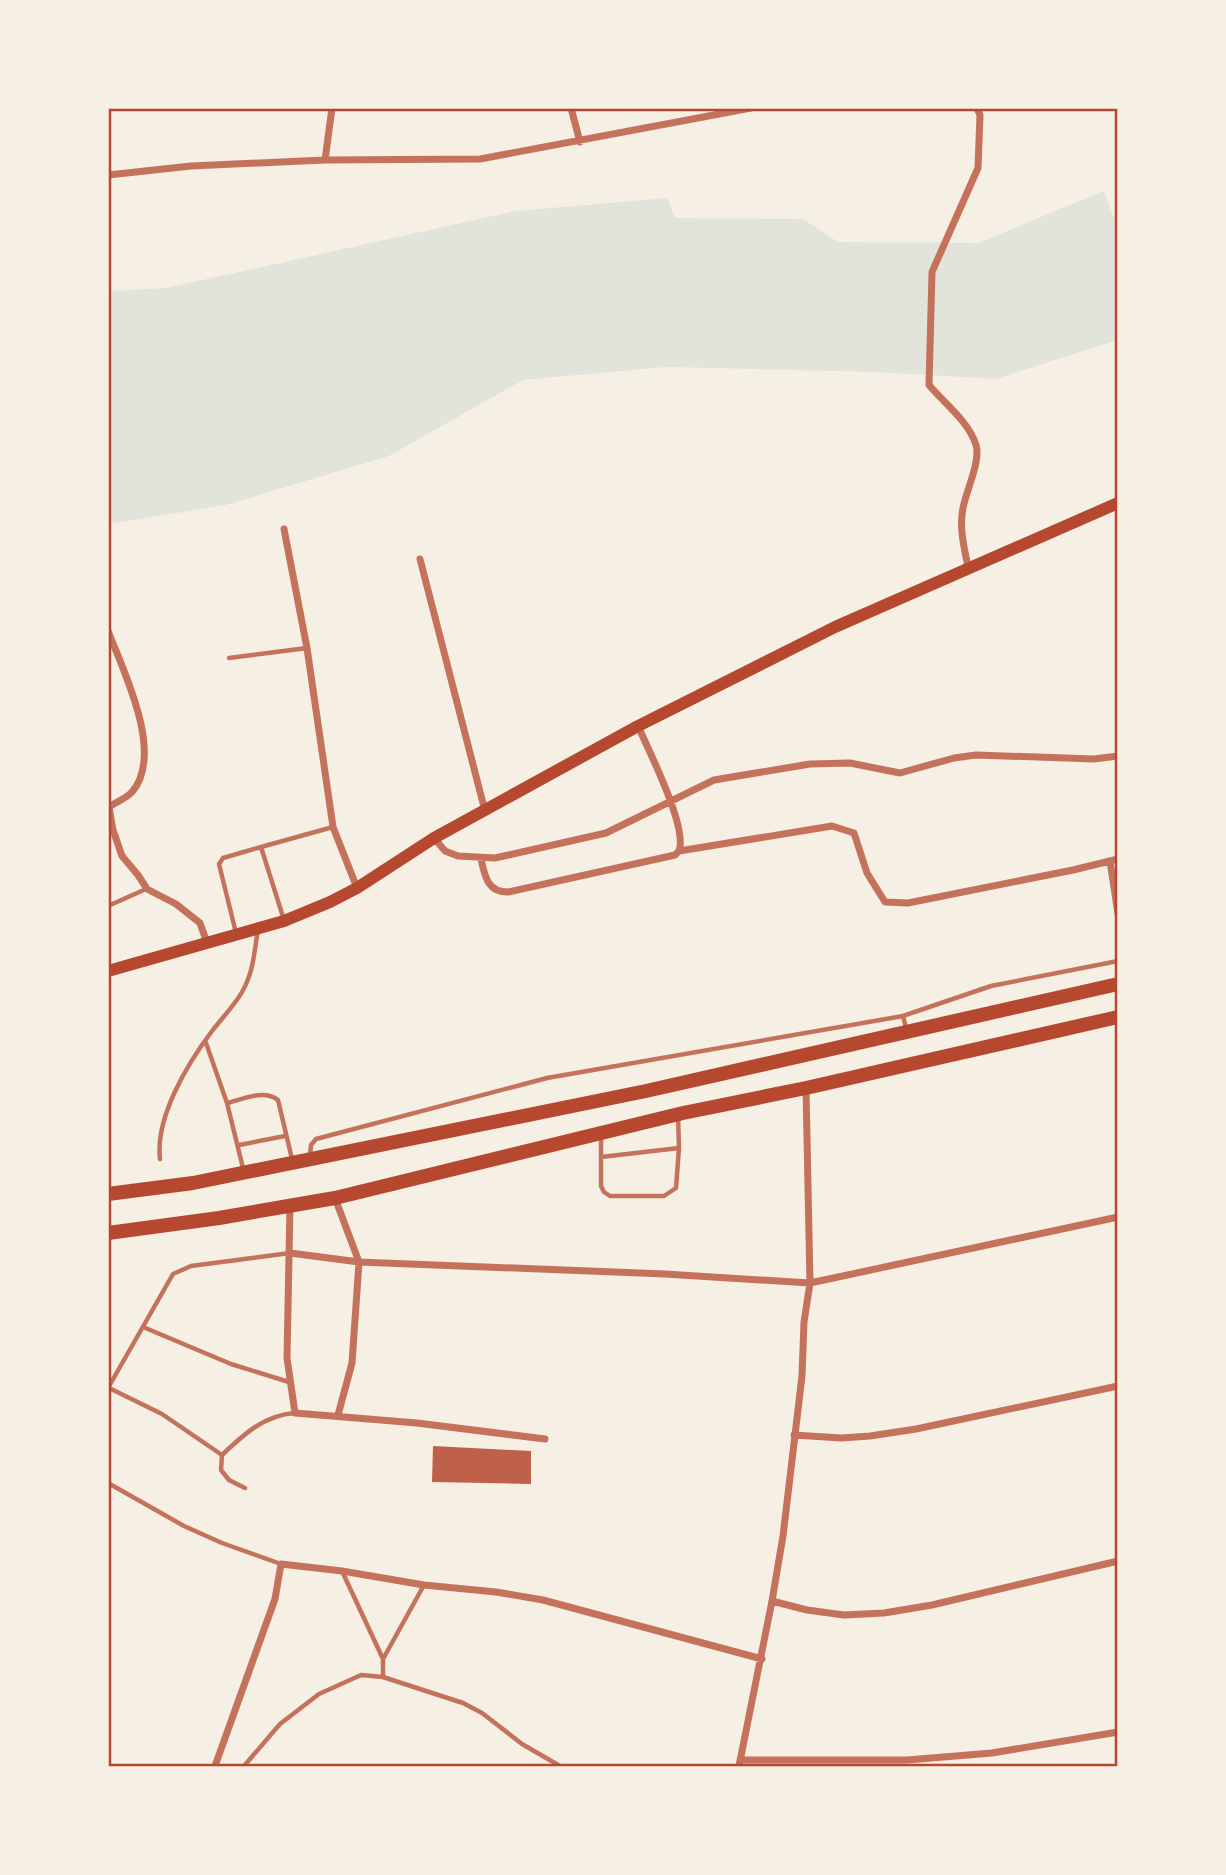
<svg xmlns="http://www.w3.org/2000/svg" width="1226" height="1875" font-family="Raleway,sans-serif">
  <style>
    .green { fill: #e2e4dc }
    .building { fill: #bf614a }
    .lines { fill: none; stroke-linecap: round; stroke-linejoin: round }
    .service { stroke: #c5725c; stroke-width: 4.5 }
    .minor { stroke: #c5725c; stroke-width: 7 }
    .secondary { stroke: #b5482f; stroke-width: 12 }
    .trunk { stroke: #b5482f; stroke-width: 14 }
    .neatline { fill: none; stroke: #b5482f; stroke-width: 2.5 }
  </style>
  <rect width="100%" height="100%" fill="#f6efe4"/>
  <path class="green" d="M1104,191L1117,226V340L996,379L874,372L666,367L523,380L389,456L226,505L109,524V291L166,288L516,211L668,198L675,218L803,219L838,242L978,243Z"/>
  <path class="building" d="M433,1446L531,1451V1484L432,1482Z"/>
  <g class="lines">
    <path class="service" d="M229,658L307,648
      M108,906L146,889
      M284,920L261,847L333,827
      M236,933L219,864L223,858L261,847
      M903,1016L991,986L1118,961
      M206,1043L227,1103L243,1168
      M228,1103C243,1099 264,1089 278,1100L292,1159
      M601,1137V1186L604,1192L610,1196H664L676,1188L679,1148L678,1115
      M239,1145L285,1136
      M310,1156L311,1145L316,1139L547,1078L903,1016L906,1028
      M601,1157L679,1148
      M160,1159C155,1117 188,1063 212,1031C222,1018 234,1006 242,992C254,971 254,952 258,930
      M143,1327L231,1364L289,1382
      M108,1388L173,1274L191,1266L290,1253
      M109,1388L162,1414L222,1455
      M108,1483L184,1526L222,1543L281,1564
      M245,1488L229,1480L221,1470L222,1455C243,1435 264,1415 295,1413
      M342,1571L383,1659L424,1585
      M383,1659V1677L463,1703L482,1713L522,1744L560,1766
      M244,1766L280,1724L319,1694L361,1675L383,1677"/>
    <path class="minor" d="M571,108L580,142
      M325,160L332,108
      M108,175L191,166L325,160L480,159L751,108
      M284,529L307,648L333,827L357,888
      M420,559L485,811
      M968,567C964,547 959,528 963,508C966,491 981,461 976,445C969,422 944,403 929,385L932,272L978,168L980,115L977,108
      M108,631C123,670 165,754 132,792C127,798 116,802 109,807L113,830L122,856L138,875L147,889L176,904L200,923L207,943
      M638,726C649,751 688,828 679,851
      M434,838L445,851L458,856L495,858L606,833L714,780L810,764L850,763L900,773L954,758L976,755L1094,759L1118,756
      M481,859C485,876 487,892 508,892L675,855L679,851L832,826L854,833L867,873L885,902L908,903L1073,870L1118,859
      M1110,861L1118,914
      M335,1198L359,1262L352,1363L338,1415
      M290,1206L287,1358L295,1413L417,1423L545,1439
      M290,1253L359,1262L665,1274L810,1283L1118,1217
      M794,1435L841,1438L870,1436L916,1429L1118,1386
      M772,1601L807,1610L844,1615L884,1613L932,1605L1118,1561
      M740,1760H907L992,1753L1118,1732
      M215,1766L275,1599L281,1564L342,1571L424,1585L496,1592L543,1600L762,1659
      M739,1766L772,1601L783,1536L802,1376L804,1322L810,1283L806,1089"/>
    <path class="secondary" d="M108,971L284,921L330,902L357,888L434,838L638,726L835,627L1118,503"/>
    <path class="trunk" d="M108,1194L193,1183L646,1091L1118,984
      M108,1233L219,1218L335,1198L683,1113L806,1088L1118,1017"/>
  </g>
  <rect width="1226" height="1875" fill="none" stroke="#f6efe4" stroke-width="220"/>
  <rect x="110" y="110" width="1006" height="1655" class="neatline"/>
</svg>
